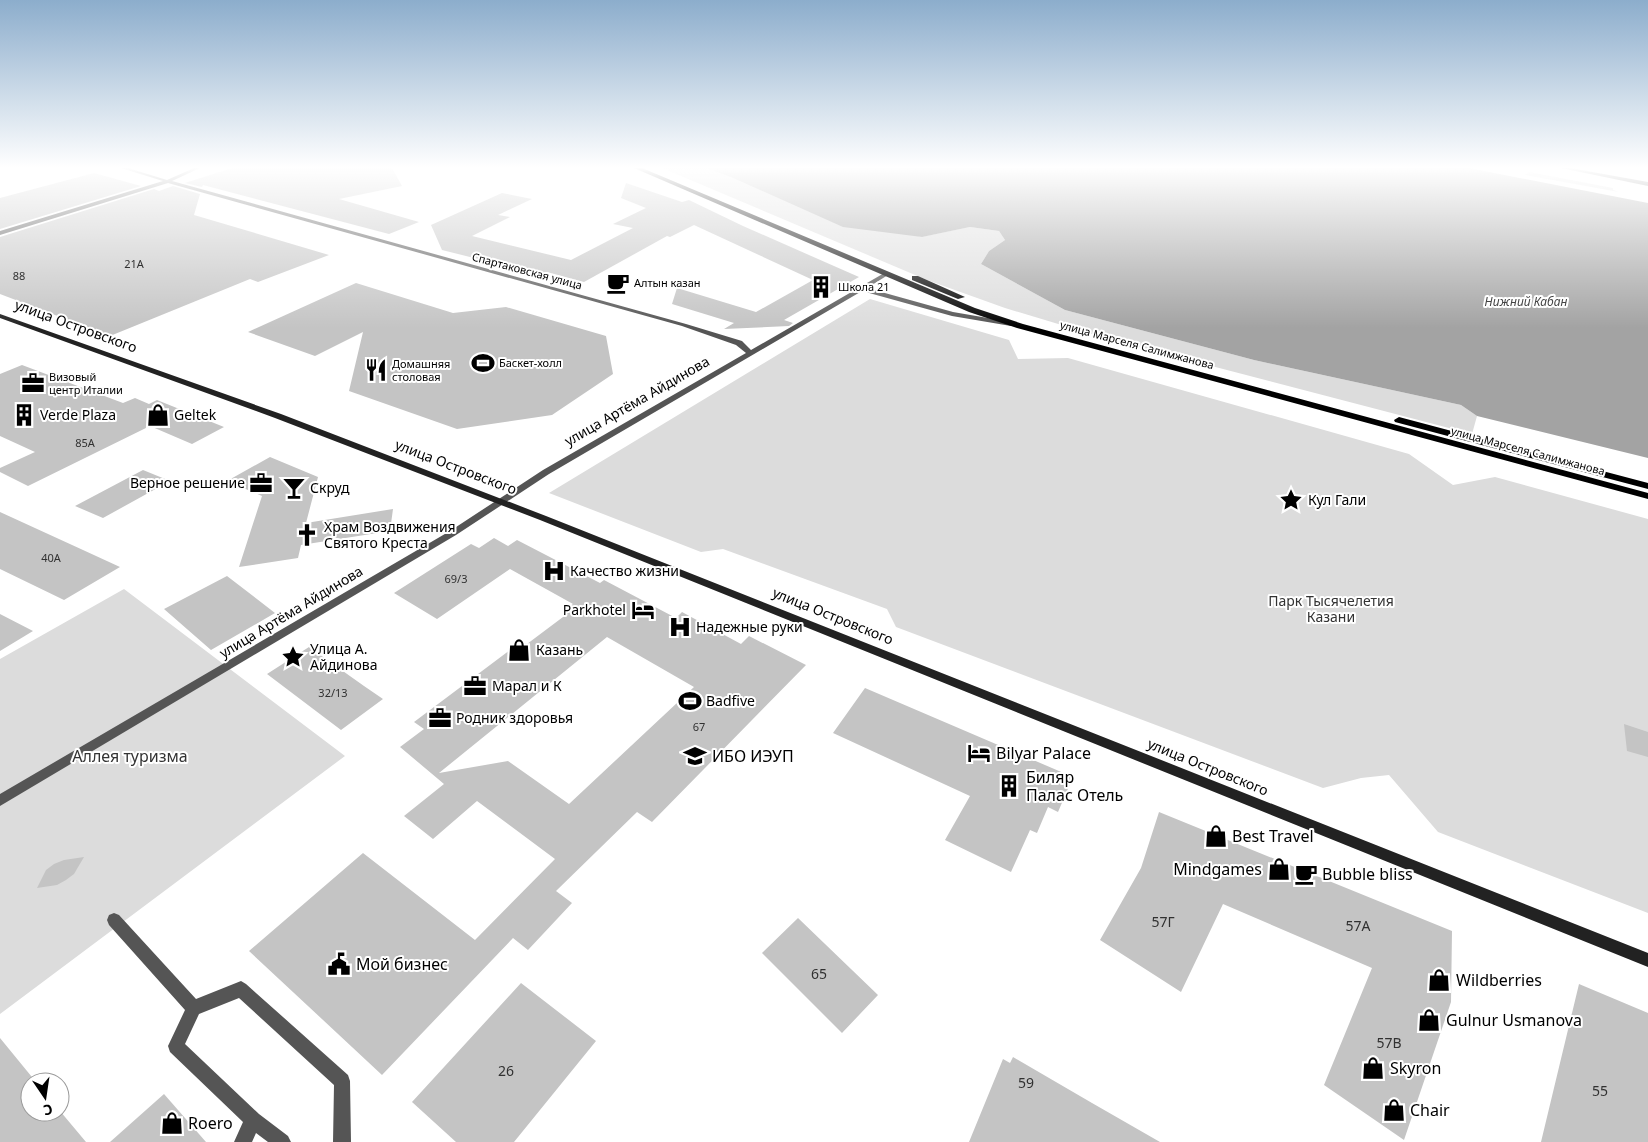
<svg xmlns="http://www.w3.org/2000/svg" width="1648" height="1142" font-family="'Noto Sans',sans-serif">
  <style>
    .green { fill: #dcdcdc }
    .water { fill: #a3a3a3 }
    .building { fill: #c4c4c4; fill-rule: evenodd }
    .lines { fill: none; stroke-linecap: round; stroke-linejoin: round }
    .street { fill: #555; fill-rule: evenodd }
    .secondary { fill: #222; fill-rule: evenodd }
    .primary { fill: #000; fill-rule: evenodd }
    .labels { text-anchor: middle; stroke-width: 4; stroke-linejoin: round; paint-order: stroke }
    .number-label { font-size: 11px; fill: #313131 }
    .far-street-label { font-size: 11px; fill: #000; stroke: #fff }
    .far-poi-label { font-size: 11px; fill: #000; stroke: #fff; text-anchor: start }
    .far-water-label { font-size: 12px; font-style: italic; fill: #444; stroke: #fff }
    .street-label { font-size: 14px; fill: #000; stroke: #fff }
    .poi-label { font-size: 14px; fill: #000; stroke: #fff; text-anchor: start }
    .park-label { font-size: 14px; fill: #333; stroke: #fff }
    .near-number-label { font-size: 14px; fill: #313131 }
    .near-poi-label { font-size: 16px; fill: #000; stroke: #fff; text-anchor: start }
    .near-park-label { font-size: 16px; fill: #333; stroke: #fff }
  </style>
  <rect width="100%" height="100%" fill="#fff"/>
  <path class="green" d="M662,168H706L921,237L970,227L999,231L1005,240L989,251L981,264L1065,310L1254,360L1461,405L1477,416L1472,434L1108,339L1005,308L927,280Z
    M1529,172L1613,188V190L1619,192L1525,175Z
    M870,299L1009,340L1018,359L1068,358L1409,454L1453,485L1495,477L1648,519V913L1438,832L1389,775L1361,778L1323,788L896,627L887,609L723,549L701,552L549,493Z
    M124,589L345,756L0,1014V659Z"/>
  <path class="water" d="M706,168H1469L1648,203V458L1477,416L1461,405L1254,360L1065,310L981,264L989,251L1005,240L999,231L970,227L922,237L843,227L731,177Z"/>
  <path class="building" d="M232,168H392L402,186L339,199L419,222L389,234L203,185L202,187L185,183Z
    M94,173L141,186L0,229V198Z
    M626,183L682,202L689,200L743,226L859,277L784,320L793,323L789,326L724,329L734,323L672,304L677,288L756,312L813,280L694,225L670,237L667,236L584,282L547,272L542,275L442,250L431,225L502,193L532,199L498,215L510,217L472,236L571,260L633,228L613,224L646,208L621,198Z
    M173,186L200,194L194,215L329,255L258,282L250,279L110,336L0,294V237L154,189L159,191Z
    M356,283L453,313L506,307L606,336L613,374L552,415L457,429L349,391L363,332L315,356L248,332Z
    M22,365L123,403L135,398L149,404L157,400L224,427L192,444L150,426L28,486L0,472V468L35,452L0,436V374Z
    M270,457L318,477L306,523L393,509L390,531L301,545L298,558L239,567L262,496L227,481Z
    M143,470L170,481L103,518L75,506Z
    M0,512L83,550L120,567L64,600L0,569Z
    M494,538L508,546L517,540L600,583L604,580L676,618L682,612L741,644L749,636L806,665L652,822L637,812L556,891L572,903L528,950L513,938L382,1075L249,951L363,853L475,940L555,859L477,801L433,839L404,816L444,784L400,747L424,729L414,722L522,641L527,644L567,614L562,611L573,604L510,569L437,619L394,593L471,544L479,548ZM607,637L694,687L569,804L508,761L439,773Z
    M227,576L275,613L211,650L164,609Z
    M0,614L33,631L0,651Z
    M309,647L364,686L383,699L341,730L267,674Z
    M865,688L1073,777L1058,812L1048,807L1037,833L1030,830L1011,872L945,840L970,796L833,733Z
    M1624,724L1648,732V757L1627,751Z
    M1159,812L1452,931L1451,1002L1404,1140L1324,1085L1372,968L1223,904L1181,992L1100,940L1141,868Z
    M84,857L74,874L66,880L57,885L37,888L46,870L54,864L64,860Z
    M798,918L878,995L842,1033L762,953Z
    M521,983L596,1041L514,1142H456L412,1102Z
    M1579,984L1648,1013V1142H1541Z
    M0,1038L36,1082H30V1112L60,1111L86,1142H0Z
    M1013,1057L1092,1103L1160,1142H969L1003,1059L1010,1063Z
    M164,1094L206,1142H110Z"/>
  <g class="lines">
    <path class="street" d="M121,168H128L167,180L194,168H200L172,181L686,324L742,341L751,350L886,272L889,274L888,275L867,288L953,312L1011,322L1014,324L1011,326L952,316L862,291L549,474L456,535L0,806V794L450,531L543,470L746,353L736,345L682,326L168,183L0,235V231L163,181Z
      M1561,168H1570L1648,182V186Z
      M114,913L119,915L196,999L241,981L246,984L348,1075L350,1081L351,1142H333L334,1085L239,998L199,1014L185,1044L259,1114L288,1136L291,1142H268L256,1133L252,1142H234L243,1122L170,1052L168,1046L185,1010L109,925L107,920L109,915Z"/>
    <path class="secondary" d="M0,314L281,414L546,516L1648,953V967L540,520L275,418L0,318Z"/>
    <path class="primary" d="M634,168H642L975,308L1023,324L1648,493V499L1017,328L969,312Z
      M912,276H918L965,297L958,299L912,280Z
      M1399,417L1648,483V489L1395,422L1394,420Z"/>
  </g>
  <linearGradient id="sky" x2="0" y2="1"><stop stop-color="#8cadcc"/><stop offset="0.51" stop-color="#fff"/><stop offset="1" stop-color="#fff" stop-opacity="0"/></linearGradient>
  <rect width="1648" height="328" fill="url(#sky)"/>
  <defs>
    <symbol id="cafe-bare" viewBox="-9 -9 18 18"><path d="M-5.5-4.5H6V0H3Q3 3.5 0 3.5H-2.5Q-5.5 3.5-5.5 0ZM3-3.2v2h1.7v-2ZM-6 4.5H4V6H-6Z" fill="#000" stroke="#fff" stroke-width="2.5" paint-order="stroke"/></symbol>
    <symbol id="building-bare" viewBox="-9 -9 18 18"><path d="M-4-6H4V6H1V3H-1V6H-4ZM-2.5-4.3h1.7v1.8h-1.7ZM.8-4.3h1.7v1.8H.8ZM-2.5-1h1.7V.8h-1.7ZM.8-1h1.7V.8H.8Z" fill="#000" stroke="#fff" stroke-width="2.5" paint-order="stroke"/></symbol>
    <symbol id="stadium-bare" viewBox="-9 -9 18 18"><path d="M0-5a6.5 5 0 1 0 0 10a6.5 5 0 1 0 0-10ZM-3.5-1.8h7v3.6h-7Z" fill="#000" stroke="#fff" stroke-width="2.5" paint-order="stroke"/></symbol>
    <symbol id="restaurant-bare" viewBox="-9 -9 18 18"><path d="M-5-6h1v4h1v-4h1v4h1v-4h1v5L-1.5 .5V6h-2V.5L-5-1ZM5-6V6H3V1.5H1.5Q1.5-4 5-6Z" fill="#000" stroke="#fff" stroke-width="2.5" paint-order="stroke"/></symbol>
    <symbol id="office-bare" viewBox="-9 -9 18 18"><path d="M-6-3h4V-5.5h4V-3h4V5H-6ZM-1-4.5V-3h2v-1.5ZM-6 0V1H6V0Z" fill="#000" stroke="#fff" stroke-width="2.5" paint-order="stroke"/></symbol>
    <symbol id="shop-bare" viewBox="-9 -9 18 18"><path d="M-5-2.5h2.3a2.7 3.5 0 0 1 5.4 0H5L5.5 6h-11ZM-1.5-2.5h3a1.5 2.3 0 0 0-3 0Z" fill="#000" stroke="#fff" stroke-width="2.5" paint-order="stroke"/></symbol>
    <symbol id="bar-bare" viewBox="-9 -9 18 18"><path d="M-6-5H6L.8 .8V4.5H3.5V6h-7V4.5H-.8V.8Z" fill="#000" stroke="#fff" stroke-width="2.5" paint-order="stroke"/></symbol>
    <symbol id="sight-bare" viewBox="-9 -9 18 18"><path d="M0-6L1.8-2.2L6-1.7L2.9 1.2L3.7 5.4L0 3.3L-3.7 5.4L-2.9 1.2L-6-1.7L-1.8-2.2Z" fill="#000" stroke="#fff" stroke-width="2.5" paint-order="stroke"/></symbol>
    <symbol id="church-bare" viewBox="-9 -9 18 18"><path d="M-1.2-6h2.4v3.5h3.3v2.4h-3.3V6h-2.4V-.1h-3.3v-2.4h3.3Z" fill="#000" stroke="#fff" stroke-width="2.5" paint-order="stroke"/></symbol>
    <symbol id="hospital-bare" viewBox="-9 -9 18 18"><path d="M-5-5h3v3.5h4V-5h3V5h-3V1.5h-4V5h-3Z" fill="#000" stroke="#fff" stroke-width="2.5" paint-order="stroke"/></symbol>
    <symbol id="hotel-bare" viewBox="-9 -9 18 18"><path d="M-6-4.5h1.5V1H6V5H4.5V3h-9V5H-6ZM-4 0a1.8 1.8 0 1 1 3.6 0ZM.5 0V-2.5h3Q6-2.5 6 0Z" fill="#000" stroke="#fff" stroke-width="2.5" paint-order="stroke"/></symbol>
    <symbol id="university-bare" viewBox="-9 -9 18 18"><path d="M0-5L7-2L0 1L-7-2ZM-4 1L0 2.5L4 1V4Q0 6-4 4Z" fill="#000" stroke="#fff" stroke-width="2.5" paint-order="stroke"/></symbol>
    <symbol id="civic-bare" viewBox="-9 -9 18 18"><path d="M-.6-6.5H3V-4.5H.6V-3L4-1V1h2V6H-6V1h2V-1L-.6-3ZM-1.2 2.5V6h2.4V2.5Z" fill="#000" stroke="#fff" stroke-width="2.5" paint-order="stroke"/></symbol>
  </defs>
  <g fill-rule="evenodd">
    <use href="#cafe-bare" x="602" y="267" width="32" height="32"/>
    <use href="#building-bare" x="805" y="271" width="32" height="32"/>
    <use href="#stadium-bare" x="467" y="347" width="32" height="32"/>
    <use href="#restaurant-bare" x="360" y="354" width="32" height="32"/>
    <use href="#office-bare" x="17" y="367" width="32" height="32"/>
    <use href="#building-bare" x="8" y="399" width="32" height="32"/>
    <use href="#shop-bare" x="142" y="399" width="32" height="32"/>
    <use href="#office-bare" x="245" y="467" width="32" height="32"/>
    <use href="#bar-bare" x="278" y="472" width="32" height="32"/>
    <use href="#sight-bare" x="1275" y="484" width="32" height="32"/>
    <use href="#church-bare" x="291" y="519" width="32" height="32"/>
    <use href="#hospital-bare" x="538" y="555" width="32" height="32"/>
    <use href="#hotel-bare" x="627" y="594" width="32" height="32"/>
    <use href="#hospital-bare" x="664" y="611" width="32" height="32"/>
    <use href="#shop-bare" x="503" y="634" width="32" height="32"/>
    <use href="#sight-bare" x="277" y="641" width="32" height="32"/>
    <use href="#office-bare" x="459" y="670" width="32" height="32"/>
    <use href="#stadium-bare" x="674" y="685" width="32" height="32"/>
    <use href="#office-bare" x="424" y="702" width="32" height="32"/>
    <use href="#hotel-bare" x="963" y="737" width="32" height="32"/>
    <use href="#university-bare" x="679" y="740" width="32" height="32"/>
    <use href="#building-bare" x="993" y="770" width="32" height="32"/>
    <use href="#shop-bare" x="1200" y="820" width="32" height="32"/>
    <use href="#shop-bare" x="1263" y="853" width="32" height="32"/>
    <use href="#cafe-bare" x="1290" y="858" width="32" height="32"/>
    <use href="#civic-bare" x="323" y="948" width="32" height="32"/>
    <use href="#shop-bare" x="1423" y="964" width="32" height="32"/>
    <use href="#shop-bare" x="1413" y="1004" width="32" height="32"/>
    <use href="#shop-bare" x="1357" y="1052" width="32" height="32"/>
    <use href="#shop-bare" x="1378" y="1094" width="32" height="32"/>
    <use href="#shop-bare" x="156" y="1107" width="32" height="32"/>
  </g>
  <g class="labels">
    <g class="number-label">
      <text x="134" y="268">21А</text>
      <text x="19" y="280">88</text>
      <text x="85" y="447">85А</text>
      <text x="51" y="562">40А</text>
      <text x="456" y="583">69/3</text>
      <text x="333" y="697">32/13</text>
      <text x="699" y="731">67</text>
    </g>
    <g class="far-street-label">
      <text transform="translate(527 271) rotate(15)" y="4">Спартаковская улица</text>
      <text transform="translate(1137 345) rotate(15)" y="4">улица Марселя Салимжанова</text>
      <text transform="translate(1528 451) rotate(15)" y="4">улица Марселя Салимжанова</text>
    </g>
    <g class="far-poi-label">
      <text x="634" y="287">Алтын казан</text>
      <text x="838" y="291">Школа 21</text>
      <text x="499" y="367">Баскет-холл</text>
      <text x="392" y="368">Домашняя<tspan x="392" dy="13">столовая</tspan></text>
      <text x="49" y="381">Визовый<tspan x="49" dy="13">центр Италии</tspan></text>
    </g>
    <g class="far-water-label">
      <text x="1526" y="306">Нижний Кабан</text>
    </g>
    <g class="street-label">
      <text transform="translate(76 326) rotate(20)" y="5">улица Островского</text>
      <text transform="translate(637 401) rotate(-30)" y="5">улица Артёма Айдинова</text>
      <text transform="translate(456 467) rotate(21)" y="5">улица Островского</text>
      <text transform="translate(291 612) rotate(-31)" y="5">улица Артёма Айдинова</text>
      <text transform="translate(833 616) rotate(22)" y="5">улица Островского</text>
      <text transform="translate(1208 767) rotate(22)" y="5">улица Островского</text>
    </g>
    <g class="poi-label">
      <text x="40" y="420">Verde Plaza</text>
      <text x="174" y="420">Geltek</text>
      <text x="245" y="488" text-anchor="end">Верное решение</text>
      <text x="310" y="493">Скруд</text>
      <text x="1308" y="505">Кул Гали</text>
      <text x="324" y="532">Храм Воздвижения<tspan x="324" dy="16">Святого Креста</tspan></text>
      <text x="570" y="576">Качество жизни</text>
      <text x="626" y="615" text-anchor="end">Parkhotel</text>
      <text x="696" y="632">Надежные руки</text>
      <text x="310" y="654">Улица А.<tspan x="310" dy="16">Айдинова</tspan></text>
      <text x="536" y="655">Казань</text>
      <text x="492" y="691">Марал и К</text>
      <text x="706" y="706">Badfive</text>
      <text x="456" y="723">Родник здоровья</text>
    </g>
    <g class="park-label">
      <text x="1331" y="606">Парк Тысячелетия<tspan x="1331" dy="16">Казани</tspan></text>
    </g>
    <g class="near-number-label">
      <text x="1163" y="927">57Г</text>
      <text x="1358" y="931">57А</text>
      <text x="819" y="979">65</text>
      <text x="1389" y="1048">57В</text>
      <text x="506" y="1076">26</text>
      <text x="1026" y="1088">59</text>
      <text x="1600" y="1096">55</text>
    </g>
    <g class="near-poi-label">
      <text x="996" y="759">Bilyar Palace</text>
      <text x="712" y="762">ИБО ИЭУП</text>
      <text x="1026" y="783">Биляр<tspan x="1026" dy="18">Палас Отель</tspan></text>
      <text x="1232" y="842">Best Travel</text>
      <text x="1262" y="875" text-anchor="end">Mindgames</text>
      <text x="1322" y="880">Bubble bliss</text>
      <text x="356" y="970">Мой бизнес</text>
      <text x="1456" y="986">Wildberries</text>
      <text x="1446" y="1026">Gulnur Usmanova</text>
      <text x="1390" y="1074">Skyron</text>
      <text x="1410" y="1116">Chair</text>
      <text x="188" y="1129">Roero</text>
    </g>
    <g class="near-park-label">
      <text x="130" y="762">Аллея туризма</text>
    </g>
  </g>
  <g transform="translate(45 1097) rotate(167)"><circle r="24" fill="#ffffff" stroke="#999999"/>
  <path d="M0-4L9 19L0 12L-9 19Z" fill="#000000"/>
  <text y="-8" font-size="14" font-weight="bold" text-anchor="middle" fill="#000000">С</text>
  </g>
</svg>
